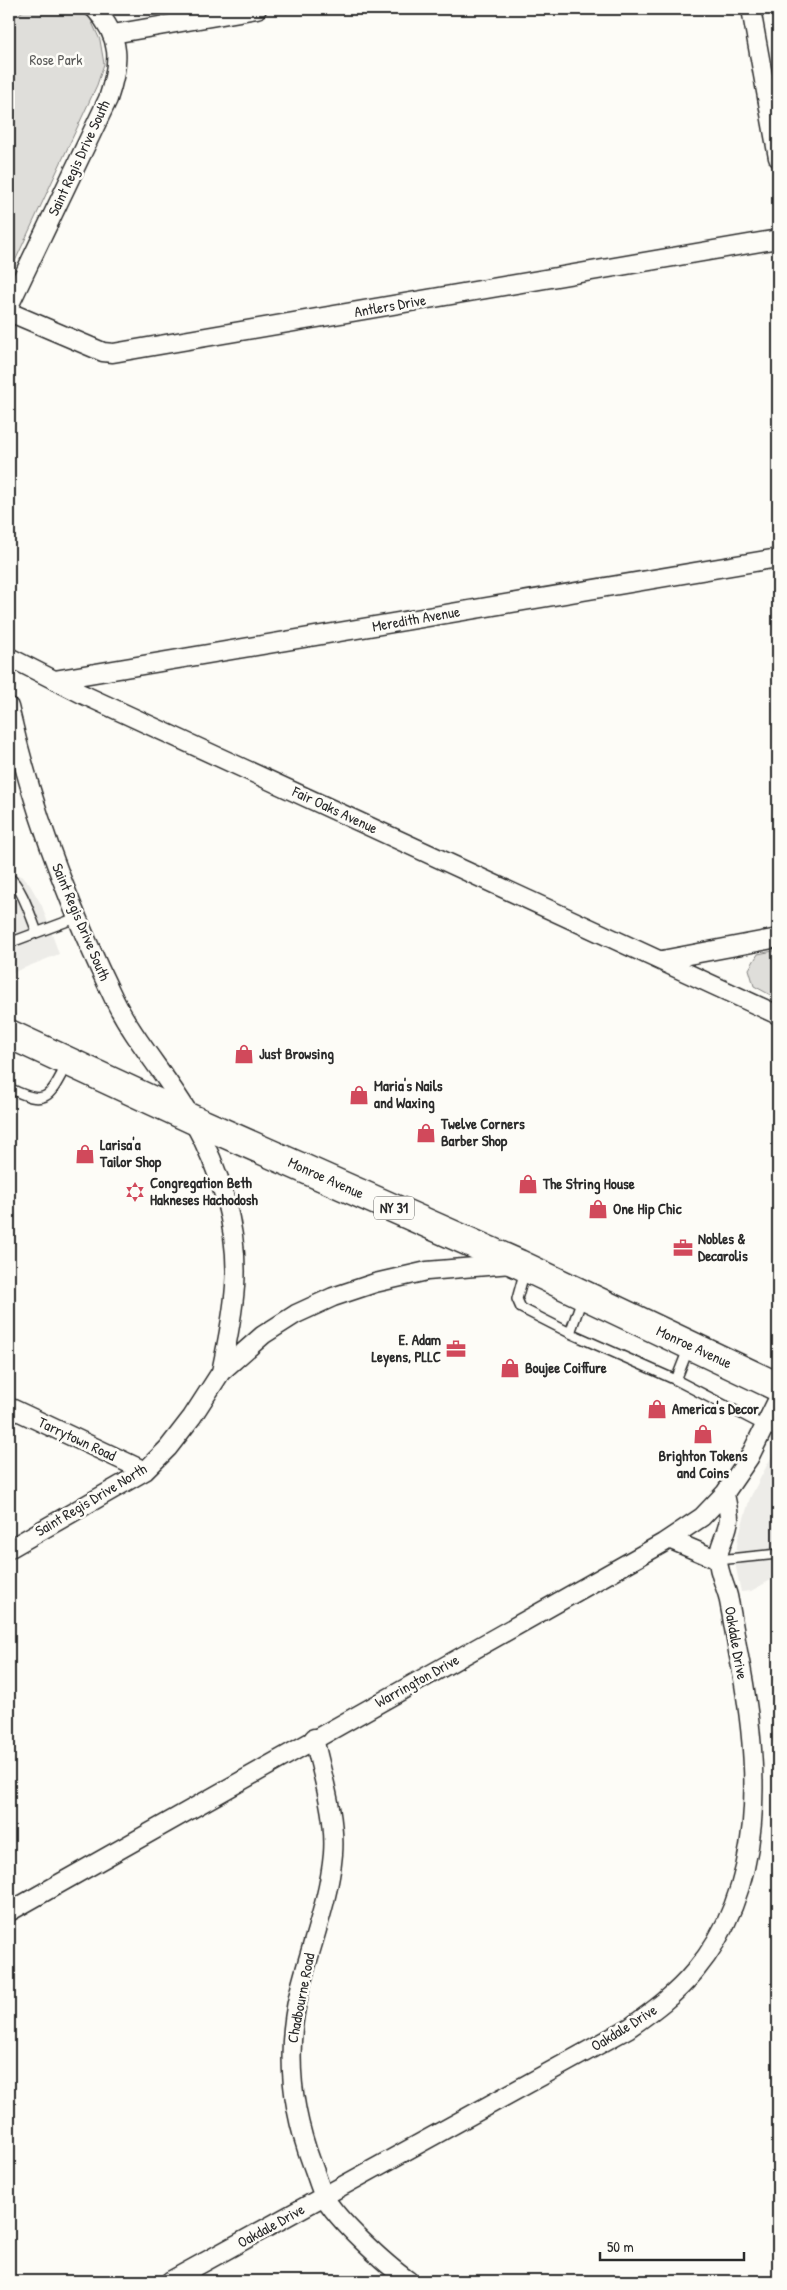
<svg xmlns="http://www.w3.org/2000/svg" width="787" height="2290" font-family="'Patrick Hand',sans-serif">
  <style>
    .built { fill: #edece8 }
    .green { fill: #dfdeda; stroke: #858482 }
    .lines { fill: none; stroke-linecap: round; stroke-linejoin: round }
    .service-casing { stroke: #2b2b2b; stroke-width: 12 }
    .minor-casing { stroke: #2b2b2b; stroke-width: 21 }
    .primary-casing { stroke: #2b2b2b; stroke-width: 31 }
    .service { stroke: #fdfcf7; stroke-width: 9 }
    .minor { stroke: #fdfcf7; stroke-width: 18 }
    .primary { stroke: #fdfcf7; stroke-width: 28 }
    .labels { text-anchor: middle; stroke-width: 5; stroke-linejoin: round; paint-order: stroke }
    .shield { fill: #fdfcf7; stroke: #6a6a68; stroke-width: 1 }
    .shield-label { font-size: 14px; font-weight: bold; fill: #2b2b2b }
    .park-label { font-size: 15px; fill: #585857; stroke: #fdfcf7 }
    .street-label { font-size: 15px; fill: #2b2b2b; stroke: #fdfcf7 }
    .poi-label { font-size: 15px; font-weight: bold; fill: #2b2b2b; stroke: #fdfcf7; text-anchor: start }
  </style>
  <rect width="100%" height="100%" fill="#fdfcf7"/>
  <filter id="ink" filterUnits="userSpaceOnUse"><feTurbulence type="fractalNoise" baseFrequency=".02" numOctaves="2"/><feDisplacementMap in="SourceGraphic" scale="10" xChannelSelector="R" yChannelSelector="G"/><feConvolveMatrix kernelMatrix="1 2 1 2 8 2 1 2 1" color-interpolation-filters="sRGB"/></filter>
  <g filter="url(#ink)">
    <path class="built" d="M9,871L23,877L30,885L42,906L59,954L9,974Z
      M778,1444V1576L751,1591L741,1592L735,1563L738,1538L750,1498Z"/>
    <path class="green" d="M26,9H75L90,18L100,40L104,64L97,85L9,274V21Z
      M778,950V999L754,986L749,969L758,954Z"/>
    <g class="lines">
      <defs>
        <path id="service" d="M9,878C21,884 32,920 37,932
          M9,943L76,918
          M9,1088C47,1107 49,1098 67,1064
          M525,1270L517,1299L521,1308L570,1333
          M583,1296L570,1333L676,1380
          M689,1347L676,1380L778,1433
          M718,1560L778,1554"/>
        <path id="minor" d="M751,9L778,158
          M113,34L257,9
          M9,306L108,99C120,63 122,38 95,9
          M9,312L103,352L113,353L778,239
          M9,657L82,694L778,1015
          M54,680L778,558
          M9,707C32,809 68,905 114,999C135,1042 169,1078 192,1119C220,1169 239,1229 235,1286C233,1315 227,1344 221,1372
          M662,960L778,938
          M9,1407L145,1471
          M669,1539L718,1560
          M9,1549L145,1471L168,1448L192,1417L221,1372L263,1335L296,1314L333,1297L375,1283L427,1271L511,1264
          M314,1738C322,1775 336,1816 333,1854C329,1901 310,1947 299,1993C285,2052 291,2108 312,2164C316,2174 319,2186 324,2196C336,2219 386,2265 409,2281
          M9,1912L663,1543L702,1517L725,1493L749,1458L778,1399
          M170,2281L629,2028C653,2011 676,1994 695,1971C766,1886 760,1769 741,1667C736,1643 733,1620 728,1596C725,1585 718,1571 718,1560C718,1546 728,1533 729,1519C729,1511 726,1501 725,1493"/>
        <path id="primary" d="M9,1034L192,1119L519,1264L778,1387"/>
      </defs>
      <use href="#service" class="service-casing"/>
      <use href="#minor" class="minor-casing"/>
      <use href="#primary" class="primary-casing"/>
      <use href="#service" class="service"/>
      <use href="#minor" class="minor"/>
      <use href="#primary" class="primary"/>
    </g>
  </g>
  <defs>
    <symbol id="shop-bare" viewBox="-9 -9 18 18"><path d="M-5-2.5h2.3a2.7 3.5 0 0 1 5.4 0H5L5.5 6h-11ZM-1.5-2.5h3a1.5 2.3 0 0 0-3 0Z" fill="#d1495b" stroke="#fdfcf7" stroke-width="2.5" paint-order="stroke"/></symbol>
    <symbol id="synagogue-bare" viewBox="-9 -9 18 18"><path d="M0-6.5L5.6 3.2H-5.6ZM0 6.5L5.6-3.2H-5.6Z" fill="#d1495b" stroke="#fdfcf7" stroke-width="2.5" paint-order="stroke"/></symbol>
    <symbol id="office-bare" viewBox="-9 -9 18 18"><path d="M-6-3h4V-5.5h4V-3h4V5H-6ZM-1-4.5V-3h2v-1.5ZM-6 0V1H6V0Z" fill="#d1495b" stroke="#fdfcf7" stroke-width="2.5" paint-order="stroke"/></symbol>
  </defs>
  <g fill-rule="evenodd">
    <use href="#shop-bare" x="230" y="1040" width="28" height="28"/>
    <use href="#shop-bare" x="345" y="1081" width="28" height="28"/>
    <use href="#shop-bare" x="412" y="1119" width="28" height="28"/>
    <use href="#shop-bare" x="71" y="1140" width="28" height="28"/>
    <use href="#shop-bare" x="514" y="1170" width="28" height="28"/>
    <use href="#synagogue-bare" x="121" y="1178" width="28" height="28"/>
    <use href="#shop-bare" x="584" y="1195" width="28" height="28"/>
    <use href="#office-bare" x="669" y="1234" width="28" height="28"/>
    <use href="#office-bare" x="442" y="1335" width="28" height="28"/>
    <use href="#shop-bare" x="496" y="1354" width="28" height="28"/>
    <use href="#shop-bare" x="643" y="1395" width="28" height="28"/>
    <use href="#shop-bare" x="689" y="1420" width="28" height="28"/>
  </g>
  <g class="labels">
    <rect class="shield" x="374" y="1196.5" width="40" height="23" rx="4"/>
    <g class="shield-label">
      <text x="394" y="1213">NY 31</text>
    </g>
    <g class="park-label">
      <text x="56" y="65">Rose Park</text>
    </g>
    <g class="street-label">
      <text transform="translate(79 158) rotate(-65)" y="5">Saint Regis Drive South</text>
      <text transform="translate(390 306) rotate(-10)" y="5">Antlers Drive</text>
      <text transform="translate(416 619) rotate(-10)" y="5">Meredith Avenue</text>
      <text transform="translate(335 810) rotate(25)" y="5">Fair Oaks Avenue</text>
      <text transform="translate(81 922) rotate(67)" y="5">Saint Regis Drive South</text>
      <text transform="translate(326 1178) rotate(24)" y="5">Monroe Avenue</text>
      <text transform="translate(694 1347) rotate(25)" y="5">Monroe Avenue</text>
      <text transform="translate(77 1439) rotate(25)" y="5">Tarrytown Road</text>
      <text transform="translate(91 1500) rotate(-31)" y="5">Saint Regis Drive North</text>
      <text transform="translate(736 1643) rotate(80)" y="5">Oakdale Drive</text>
      <text transform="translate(417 1681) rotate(-29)" y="5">Warrington Drive</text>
      <text transform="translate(301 1998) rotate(-79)" y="5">Chadbourne Road</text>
      <text transform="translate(624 2028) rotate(-32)" y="5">Oakdale Drive</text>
      <text transform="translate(271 2226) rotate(-29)" y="5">Oakdale Drive</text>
    </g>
    <g class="poi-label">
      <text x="259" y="1059">Just Browsing</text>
      <text x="374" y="1091">Maria's Nails<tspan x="374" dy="17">and Waxing</tspan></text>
      <text x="441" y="1129">Twelve Corners<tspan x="441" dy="17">Barber Shop</tspan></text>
      <text x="100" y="1150">Larisa'a<tspan x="100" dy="17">Tailor Shop</tspan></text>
      <text x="150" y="1188">Congregation Beth<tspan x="150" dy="17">Hakneses Hachodosh</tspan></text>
      <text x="543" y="1189">The String House</text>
      <text x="613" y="1214">One Hip Chic</text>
      <text x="698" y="1244">Nobles &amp;<tspan x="698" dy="17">Decarolis</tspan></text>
      <text x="441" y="1345" text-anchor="end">E. Adam<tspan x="441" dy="17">Leyens, PLLC</tspan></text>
      <text x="525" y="1373">Boujee Coiffure</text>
      <text x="672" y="1414">America's Decor</text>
      <text x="703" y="1461" text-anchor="middle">Brighton Tokens<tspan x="703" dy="17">and Coins</tspan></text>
    </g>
  </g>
  <rect width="787" height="2290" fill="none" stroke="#fdfcf7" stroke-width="30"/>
  <rect x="15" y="15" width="757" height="2260" fill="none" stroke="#2b2b2b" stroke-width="2" filter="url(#ink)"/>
  <path d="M600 2252v8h144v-8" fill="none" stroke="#2b2b2b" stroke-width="2.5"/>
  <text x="607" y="2252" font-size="15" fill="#2b2b2b" stroke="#fdfcf7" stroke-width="4" paint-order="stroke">50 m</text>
</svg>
